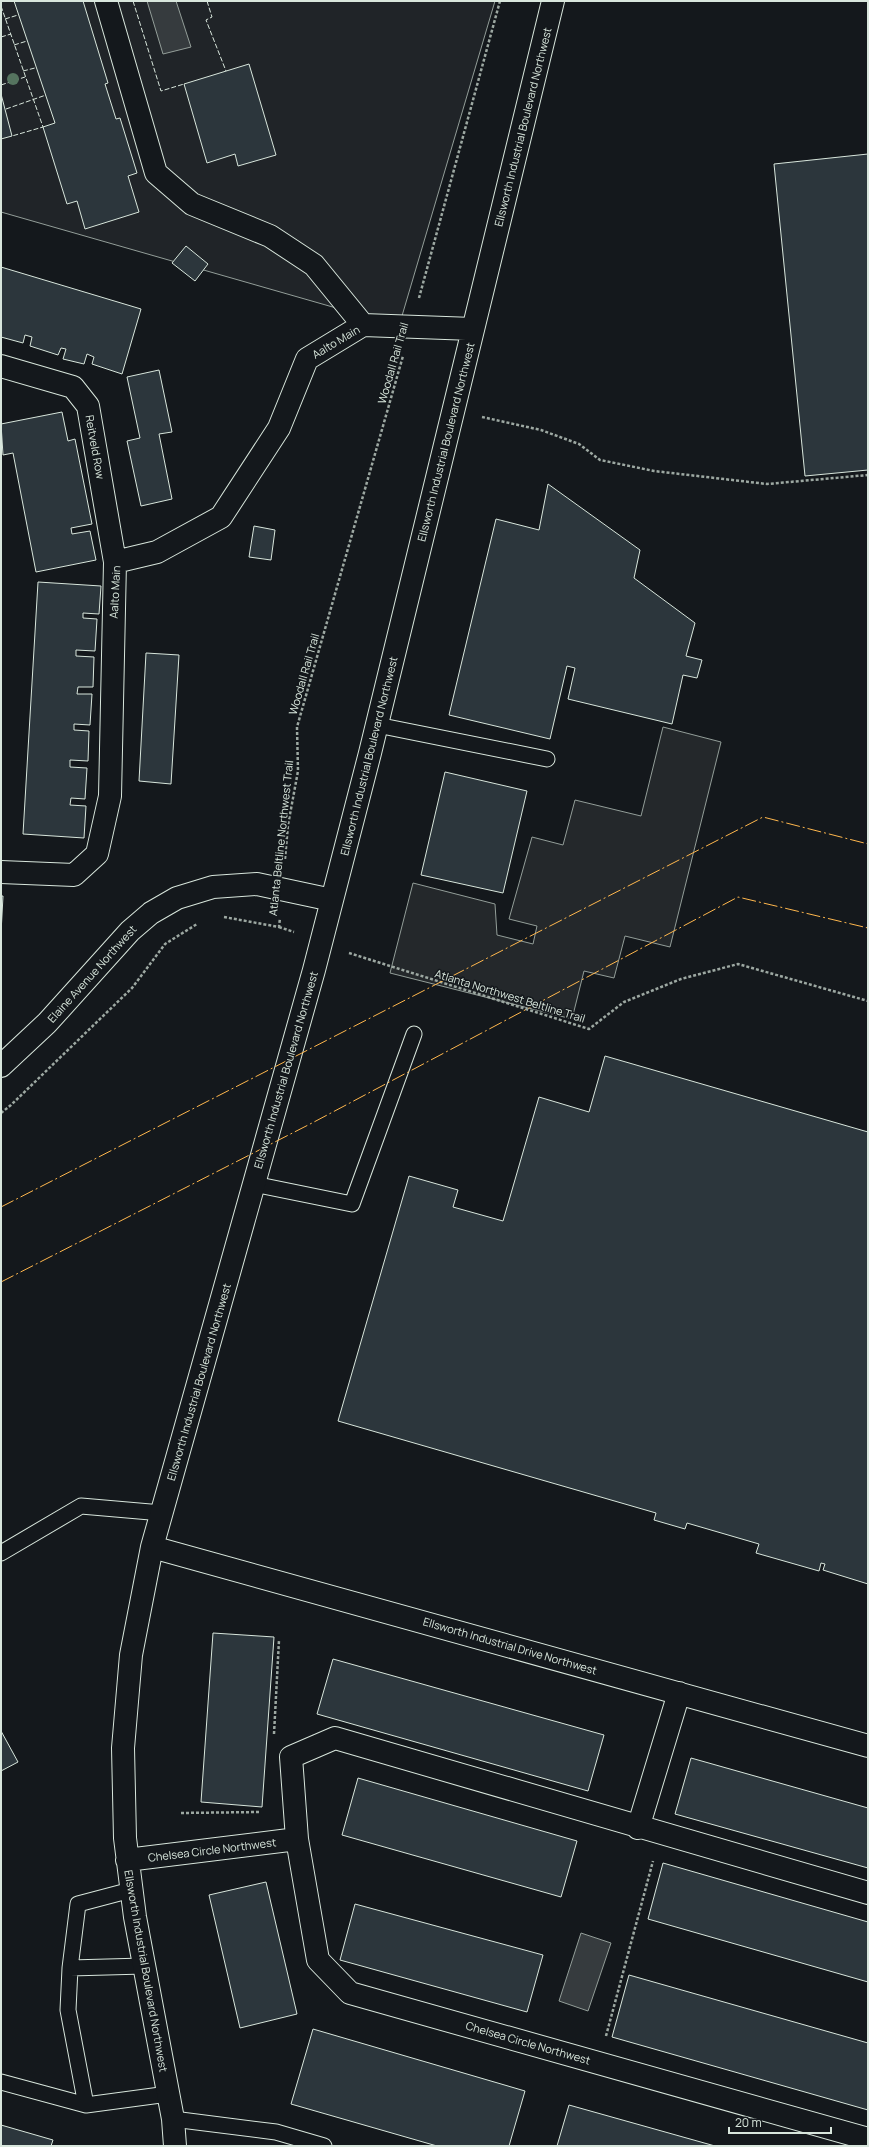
<svg xmlns="http://www.w3.org/2000/svg" width="869" height="2147" font-family="Manrope,sans-serif">
  <style>
    .green { fill: #202428; stroke: #939e99 }
    .parking { fill: #24282b; stroke: #939e99 }
    .water { fill: #363b3e; stroke: #939e99 }
    .building { fill: #2c363c; stroke: #d8e6dc }
    .lines { fill: none; stroke-linecap: round; stroke-linejoin: round }
    .service-casing { stroke: #d8e6dc; stroke-width: 17 }
    .minor-casing { stroke: #d8e6dc; stroke-width: 24 }
    .path { stroke: #9da8a2; stroke-width: 2.5; stroke-dasharray: 3 2; stroke-linecap: butt }
    .service { stroke: #14181c; stroke-width: 15 }
    .minor { stroke: #14181c; stroke-width: 22 }
    .fence { stroke: #d8e6dc; stroke-width: 1; stroke-dasharray: 5 2; stroke-linecap: butt }
    .power { stroke: #ffb74d; stroke-width: 1; stroke-dasharray: 14 3 2 3; stroke-linecap: butt }
    .tree { fill: #55745f }
    .labels { text-anchor: middle; stroke-width: 3; stroke-linejoin: round; paint-order: stroke }
    .street-label { font-size: 11px; fill: #d8e6dc; stroke: #14181c }
  </style>
  <rect width="100%" height="100%" fill="#14181c"/>
  <path class="green" d="M1,1H495L399,326L1,212Z"/>
  <path class="parking" d="M663,727L721,742L670,947L625,936L614,978L584,971L572,1019L390,973L413,883L495,904L497,935L533,944L537,926L509,919L532,837L563,845L575,800L641,816Z"/>
  <path class="water" d="M147,1H176L191,47L163,54Z
    M581,1933L611,1943L588,2011L559,2001Z"/>
  <path class="building" d="M14,1H83L108,83L105,84L116,119L120,118L137,173L128,176L139,212L85,229L77,201L67,204L43,127L55,123Z
    M249,64L276,155L238,166L235,154L207,163L184,84Z
    M1,94L12,136L1,139Z
    M868,154V470L805,476L774,164Z
    M186,246L208,264L195,281L172,263Z
    M1,267L141,309L122,374L92,364L94,357L87,354L84,364L63,359L66,349L61,348L58,355L30,346L32,337L25,335L23,343L1,337Z
    M159,370L172,432L159,434L172,499L141,506L127,441L140,438L127,377Z
    M62,412L68,441L75,439L92,524L71,528L72,534L90,531L96,560L36,572L13,453L3,455L1,424Z
    M548,484L640,550L634,578L695,623L686,656L702,660L697,678L683,675L672,724L568,699L575,668L567,666L550,739L449,715L496,519L539,530Z
    M254,526L275,530L271,560L249,557Z
    M38,582L101,586L99,614L83,613V618L97,619L95,651L76,650V656L94,657L93,687H78L77,694H92L90,725L74,724V730L89,731L88,761L70,760V767L87,768L85,799L71,798L70,805L86,806L84,838L23,834Z
    M146,653L179,655L171,784L139,781Z
    M445,772L527,791L503,893L421,875Z
    M1,896H3L1,933Z
    M605,1056L868,1132V1584L823,1570L825,1564L821,1563L819,1571L756,1553L759,1544L687,1523L685,1529L654,1520L656,1513L338,1421L409,1176L458,1190L453,1207L503,1221L539,1097L589,1112Z
    M213,1633L274,1637L262,1807L201,1802Z
    M333,1659L604,1735L588,1791L317,1714Z
    M1,1731L18,1762L1,1771Z
    M691,1758L868,1808V1868L675,1814Z
    M358,1778L577,1841L561,1897L342,1835Z
    M663,1863L868,1922V1982L648,1919Z
    M266,1882L297,2014L240,2028L209,1895Z
    M355,1904L543,1955L527,2012L340,1960Z
    M629,1975L868,2043V2110L612,2037Z
    M313,2029L525,2091L509,2146H437L291,2104Z
    M569,2105L715,2146H557Z
    M1,2125L53,2140L51,2146H1Z"/>
  <g class="lines">
    <defs>
      <path id="service" d="M377,725L547,759
        M254,1184L352,1204L414,1034
        M1,1553L81,1506L162,1513
        M70,1968L144,1966
        M1,2082L86,2105L168,2094
        M86,2105L68,2010L70,1968L78,1904L131,1890
        M173,2119L276,2132L324,2146"/>
      <path id="minor" d="M106,1L156,173L192,204L270,236L314,265L363,325
        M363,325L473,329
        M1,366L73,387L88,406L115,562
        M1,872L74,875L97,854L110,796L115,562L157,552L221,517L279,428L307,359L363,325
        M1,1066L47,1023L130,931L151,913L177,898L213,887L257,884L332,900
        M152,1547L868,1746
        M638,1828L679,1693
        M127,1860L297,1839
        M868,1893L335,1738L291,1757L297,1839L318,1960L350,1993L868,2139
        M175,2146L173,2119L135,1917L125,1838L123,1748L131,1655L152,1547L314,970L370,753L553,1"/>
    </defs>
    <use href="#service" class="service-casing"/>
    <use href="#minor" class="minor-casing"/>
    <path class="path" d="M419,298L500,1
      M482,417L541,430L579,444L600,460L654,471L767,484L868,475
      M285,859L288,825L298,771L297,727L403,356
      M224,917L279,927L280,918
      M279,927L294,932
      M349,953L589,1029L624,1002L681,979L738,964L868,1001
      M1,1113L11,1105L132,988L165,944L197,924
      M274,1734L279,1640
      M181,1813L260,1812
      M606,2036L653,1861"/>
    <use href="#service" class="service"/>
    <use href="#minor" class="minor"/>
    <path class="fence" d="M133,1L161,91L184,84
      M207,1L212,17L206,20L226,71
      M1,6L43,127L12,136
      M5,19L18,15
      M1,37L11,34
      M14,45L27,41
      M23,71L35,68
      M1,85L25,77
      M6,109L46,95"/>
    <path class="power" d="M1,1207L763,817L868,844
      M1,1282L314,1122L738,897L868,928"/>
  </g>
  <circle class="tree" cx="13" cy="79" r="6"/>
  <g class="labels">
    <g class="street-label">
      <text transform="translate(523 127) rotate(-76)" y="4">Ellsworth Industrial Boulevard Northwest</text>
      <text transform="translate(336 342) rotate(-31)" y="4">Aalto Main</text>
      <text transform="translate(393 363) rotate(-74)" y="4">Woodall Rail Trail</text>
      <text transform="translate(446 442) rotate(-76)" y="4">Ellsworth Industrial Boulevard Northwest</text>
      <text transform="translate(95 447) rotate(80)" y="4">Reitveld Row</text>
      <text transform="translate(115 592) rotate(-87)" y="4">Aalto Main</text>
      <text transform="translate(304 674) rotate(-74)" y="4">Woodall Rail Trail</text>
      <text transform="translate(369 756) rotate(-76)" y="4">Ellsworth Industrial Boulevard Northwest</text>
      <text transform="translate(281 838) rotate(-84)" y="4">Atlanta Beltline Northwest Trail</text>
      <text transform="translate(92 974) rotate(-48)" y="4">Elaine Avenue Northwest</text>
      <text transform="translate(510 996) rotate(17)" y="4">Atlanta Northwest Beltline Trail</text>
      <text transform="translate(286 1070) rotate(-74)" y="4">Ellsworth Industrial Boulevard Northwest</text>
      <text transform="translate(199 1382) rotate(-74)" y="4">Ellsworth Industrial Boulevard Northwest</text>
      <text transform="translate(510 1646) rotate(16)" y="4">Ellsworth Industrial Drive Northwest</text>
      <text transform="translate(212 1850) rotate(-7)" y="4">Chelsea Circle Northwest</text>
      <text transform="translate(146 1971) rotate(80)" y="4">Ellsworth Industrial Boulevard Northwest</text>
      <text transform="translate(528 2043) rotate(16)" y="4">Chelsea Circle Northwest</text>
    </g>
  </g>
  <rect width="869" height="2147" fill="none" stroke="#d8e6dc" stroke-width="4"/>
  <path d="M729 2127v6h102v-6" fill="none" stroke="#d8e6dc" stroke-width="2"/>
  <text x="735" y="2127" font-size="12" fill="#d8e6dc" stroke="#14181c" stroke-width="3" paint-order="stroke">20 m</text>
</svg>
